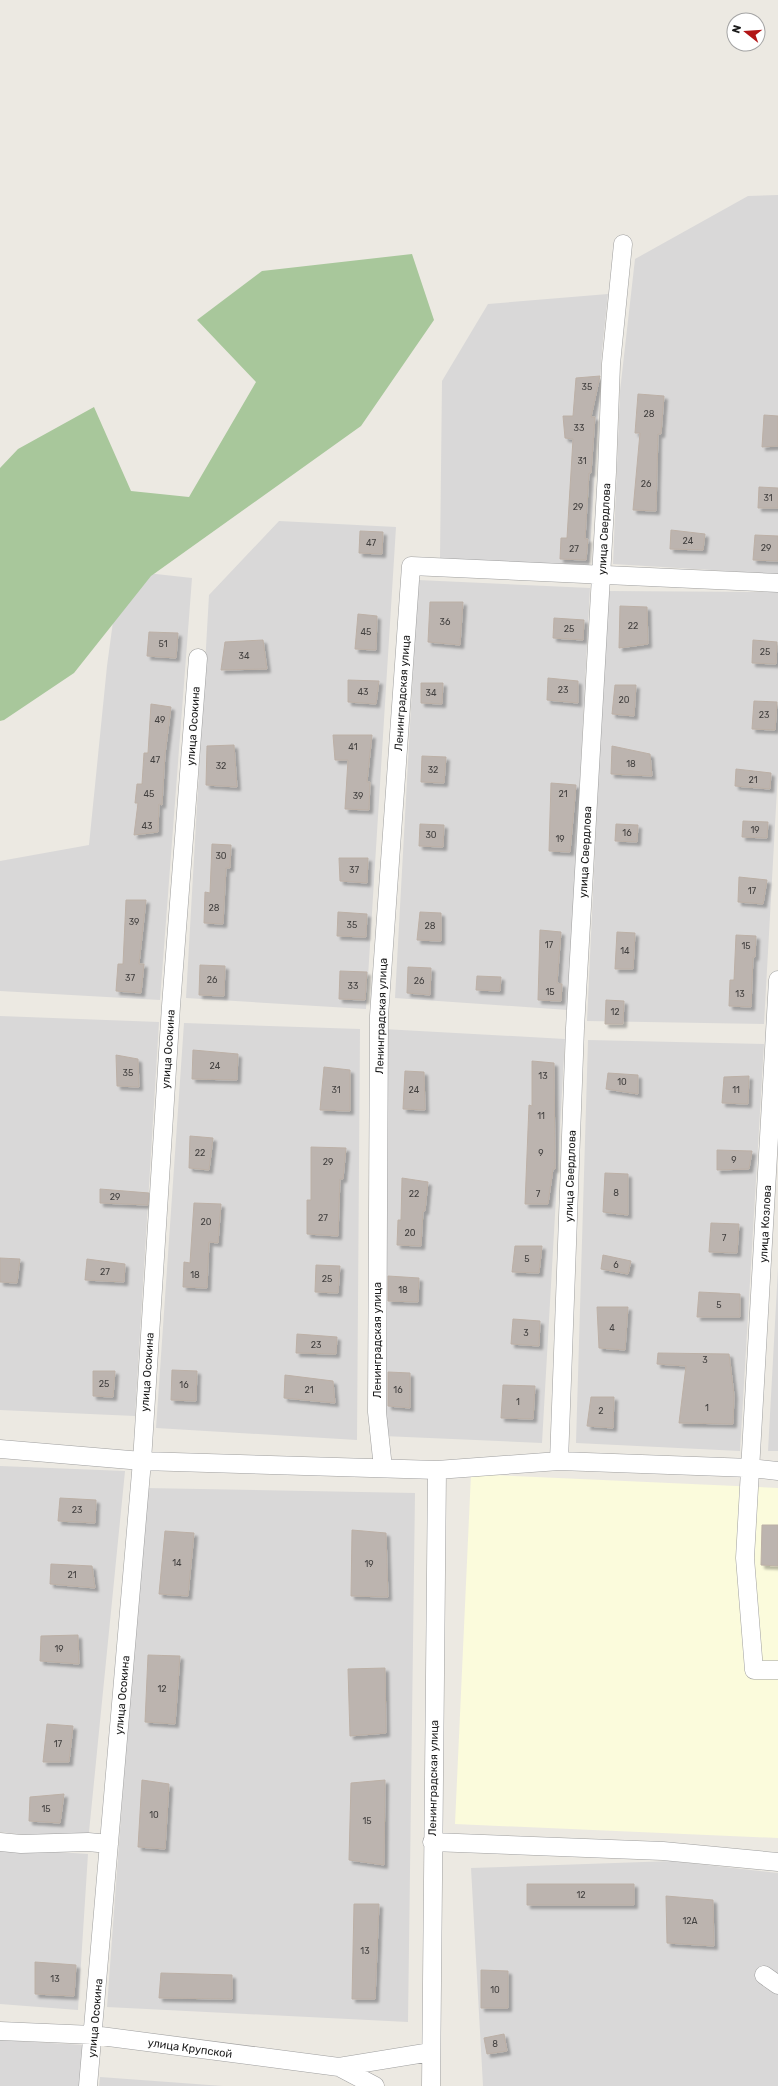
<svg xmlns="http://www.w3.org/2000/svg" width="778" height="2086" font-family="Rubik,sans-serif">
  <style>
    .residential { fill: #d9d8d8 }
    .education { fill: #fbfbdc }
    .forest { fill: #a8c79b }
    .building { fill: #bcb4af; stroke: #bcb0a6; filter: url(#shadow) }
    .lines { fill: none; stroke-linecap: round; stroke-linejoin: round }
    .minor-casing { stroke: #9f9f9f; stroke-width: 19 }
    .minor { stroke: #fff; stroke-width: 18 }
    .labels { text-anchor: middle; stroke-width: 3; stroke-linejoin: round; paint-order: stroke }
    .number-label { font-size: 9px; fill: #434140 }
    .street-label { font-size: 11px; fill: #1b1b1b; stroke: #fff }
  </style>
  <defs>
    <filter id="shadow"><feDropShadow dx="3.5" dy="3.5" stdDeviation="1" flood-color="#0004"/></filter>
  </defs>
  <rect width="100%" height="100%" fill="#ece9e2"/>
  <path class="residential" d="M778,195V574L613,564L620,391L635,259L748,196Z
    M608,294L602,351L589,568L440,559L442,381L488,304Z
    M279,521L396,527L366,1009L186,998L209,595Z
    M120,570L192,578L160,1000L0,991V861L89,845L107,666Z
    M418,580L590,588L568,1010L395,998Z
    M607,591L778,592V771L764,1024L587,1021Z
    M0,1016L159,1022L135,1416L0,1410Z
    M184,1023L360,1029L357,1440L156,1428Z
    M383,1029L565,1039L542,1443L383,1436Z
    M588,1040L764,1044L740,1451L576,1443Z
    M778,1268V1451H768Z
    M0,1466L125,1471L88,1842L0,1832Z
    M145,1488L415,1493L408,2022L107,2007Z
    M0,1848L88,1854L78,2010L0,2004Z
    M672,1861L778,1873V2086H483L471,1868Z
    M0,2040L85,2045L81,2086H0Z
    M100,2077L223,2086H99Z"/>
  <path class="education" d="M471,1474L778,1488V1838L455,1824Z"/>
  <path class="forest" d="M412,254L434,320L361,426L151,576L74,673L4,720L0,721V468L18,449L94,407L131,491L189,497L256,382L197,320L262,271Z"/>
  <path class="building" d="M600,376L591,417H595L591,473H589L585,539H588L586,560L560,559L561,538H567L573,439L565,438L563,416H573L576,378Z
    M638,394L664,396L661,434H658L656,511L633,510L640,433H635Z
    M764,415L778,416V446L762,447Z
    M759,487L778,488V508H758Z
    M671,530L705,534L703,550L670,549Z
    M360,531L383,532L382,554L359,553Z
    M755,535L778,536V561L753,560Z
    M430,602H463L460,645L428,642Z
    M620,606L647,607L648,644L619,648Z
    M358,614L377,616L376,650L355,649Z
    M554,618L584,620L583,640L553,638Z
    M149,632L178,633L176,658L147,656Z
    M263,640L267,669L221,670L225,642Z
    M753,640L777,642L776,664L752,663Z
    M548,678L578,681V703L547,700Z
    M348,680L379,681L376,704L348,702Z
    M421,683H443L442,704L421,703Z
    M615,685H636L634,716L612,714Z
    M754,701L777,702L775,730L752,729Z
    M151,704L171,707L165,754L162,805L159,804L158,832L134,835L138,803H135L137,784H142L144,753H148Z
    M333,735H372L367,782H370L369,810L345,809L348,760H335Z
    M234,745L237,787L206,785L207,746Z
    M612,746L650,754L652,776L611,774Z
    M422,756L446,757L444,783L421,782Z
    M736,769L771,773L770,789L735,786Z
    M551,783L576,785L570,852L549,851Z
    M743,821L768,822L767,838L742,837Z
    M420,824L444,825L443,847L419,846Z
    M616,824L638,825L637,842L615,841Z
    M212,844L231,845L230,868H226L223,924L204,923L205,892L210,893Z
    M339,858H368L367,883L340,881Z
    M739,877L767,880L763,904L738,902Z
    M126,900H146L139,964H144L141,993L116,991L118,964H123Z
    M338,912L367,914L366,937L337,936Z
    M420,912L441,913V941L417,940Z
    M540,930L561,932L557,983L562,984L561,1001L538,1000Z
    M617,932L635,933L633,969H615Z
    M736,935L756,936L755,957H753L751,1007L729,1006L730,980H734Z
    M200,965L225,966L224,996L199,995Z
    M408,967L431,968L430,995L407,993Z
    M340,971L367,972L365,1000L339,999Z
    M477,976L501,977L500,991L476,990Z
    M606,1000L624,1001L623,1024H605Z
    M193,1050L238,1054L237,1080L192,1079Z
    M116,1055L138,1059L139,1087L117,1086Z
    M532,1061L554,1063L555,1169H553L548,1204H525L529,1105L532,1106Z
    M324,1067L350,1070V1111L320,1110Z
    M405,1071L424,1072L425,1110L403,1109Z
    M608,1073L638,1075V1094L606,1089Z
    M749,1076L748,1104L722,1103L724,1077Z
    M190,1136L213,1138L209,1170L189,1168Z
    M311,1147L346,1148L343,1179H340L338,1236L307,1234V1200H311Z
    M717,1150L752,1151L749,1169L717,1170Z
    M605,1173L628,1174V1215L603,1212Z
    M402,1178L428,1182L425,1211H423L421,1246L397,1245L398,1220H401Z
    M100,1189L149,1193L148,1205L100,1203Z
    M194,1203L221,1204L218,1243L209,1242L207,1288L183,1287L184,1262L190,1263Z
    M711,1223L739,1224L737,1253L709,1252Z
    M515,1246H542L539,1273L512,1272Z
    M603,1255L631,1261L628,1274L601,1269Z
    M0,1258L20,1259L17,1283L0,1282Z
    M87,1259L125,1264L124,1282L85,1280Z
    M316,1265L340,1266L338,1293L315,1292Z
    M388,1276L419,1278L418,1302L388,1301Z
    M699,1292L740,1294V1317H697Z
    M597,1307H628L625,1350L599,1348Z
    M513,1319L540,1321L539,1346L511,1344Z
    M297,1334L337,1337L336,1354L296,1353Z
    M658,1353L729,1354L734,1395L733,1424L679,1423L686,1366L657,1364Z
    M172,1370L197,1371L196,1401L171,1400Z
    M93,1371H115L113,1397L93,1396Z
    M388,1372L410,1373V1408L388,1406Z
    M285,1375L333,1381L335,1403L284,1398Z
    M503,1385L535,1386L533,1419L501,1418Z
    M591,1397H614L613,1428L587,1426Z
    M60,1498L96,1500L95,1523L58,1521Z
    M762,1525H778V1566L761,1565Z
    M352,1530L386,1533L388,1597L351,1596Z
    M165,1531L194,1533L188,1596L159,1594Z
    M51,1564L92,1566L95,1588L50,1584Z
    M78,1635L79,1664L40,1661L41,1636Z
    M148,1655L180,1656L175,1724L145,1722Z
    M385,1668L386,1733L350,1736L348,1669Z
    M47,1724L73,1726L69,1762H43Z
    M142,1780L169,1784L165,1849L138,1847Z
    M385,1780L384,1865L349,1860L351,1783Z
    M64,1794L60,1823L29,1821L30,1797Z
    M527,1884H634V1905H527Z
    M666,1896L713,1900L714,1946L667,1943Z
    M354,1904H379L375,1999H352Z
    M35,1962L76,1965L74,1996L35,1994Z
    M481,1970L508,1971V2008H481Z
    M161,1973L232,1975V1999L159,1998Z
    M504,2034L507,2051L487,2054L484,2038Z"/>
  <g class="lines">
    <defs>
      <path id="minor" d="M778,980L745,1558L754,1670H778
        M0,1449L142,1461L437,1470L559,1461L751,1468L778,1471
        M559,1461L575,1028L607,472L611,364L623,244
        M383,1468L377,1412L379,1016L411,566L778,583
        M0,1842L21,1844L88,1842L109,1844
        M432,1842L663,1851L778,1862
        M764,1975L778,1985
        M0,2031L93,2035L339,2067L375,2086
        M339,2067L431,2052
        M88,2086L142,1461L171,1006L198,658
        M431,2086L437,1470"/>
    </defs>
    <use href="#minor" class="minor-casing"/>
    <use href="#minor" class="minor"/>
  </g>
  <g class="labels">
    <g class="number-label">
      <text x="587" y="390">35</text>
      <text x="649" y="417">28</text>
      <text x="579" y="431">33</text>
      <text x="582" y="464">31</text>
      <text x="646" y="487">26</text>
      <text x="768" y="501">31</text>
      <text x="578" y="510">29</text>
      <text x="688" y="544">24</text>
      <text x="371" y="546">47</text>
      <text x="766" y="551">29</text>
      <text x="574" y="552">27</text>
      <text x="445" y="625">36</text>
      <text x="633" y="629">22</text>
      <text x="569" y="632">25</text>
      <text x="366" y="635">45</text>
      <text x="163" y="647">51</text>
      <text x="765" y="655">25</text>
      <text x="244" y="659">34</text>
      <text x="563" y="693">23</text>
      <text x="363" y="695">43</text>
      <text x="431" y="696">34</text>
      <text x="624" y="703">20</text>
      <text x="764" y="718">23</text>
      <text x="160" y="723">49</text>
      <text x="353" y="750">41</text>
      <text x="155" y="763">47</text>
      <text x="631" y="767">18</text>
      <text x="221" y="769">32</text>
      <text x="433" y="773">32</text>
      <text x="753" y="783">21</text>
      <text x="149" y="797">45</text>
      <text x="563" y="797">21</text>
      <text x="358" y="799">39</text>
      <text x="147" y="829">43</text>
      <text x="755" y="833">19</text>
      <text x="627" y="836">16</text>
      <text x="431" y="838">30</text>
      <text x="560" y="842">19</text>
      <text x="221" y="859">30</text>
      <text x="354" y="873">37</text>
      <text x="752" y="894">17</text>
      <text x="214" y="911">28</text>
      <text x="134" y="925">39</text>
      <text x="352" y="928">35</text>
      <text x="430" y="929">28</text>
      <text x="549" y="948">17</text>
      <text x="746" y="949">15</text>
      <text x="625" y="954">14</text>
      <text x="130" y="981">37</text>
      <text x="212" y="983">26</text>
      <text x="419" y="984">26</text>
      <text x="353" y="989">33</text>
      <text x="550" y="995">15</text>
      <text x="740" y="997">13</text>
      <text x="615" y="1015">12</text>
      <text x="215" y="1069">24</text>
      <text x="128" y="1076">35</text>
      <text x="543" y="1079">13</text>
      <text x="622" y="1085">10</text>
      <text x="336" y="1093">31</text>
      <text x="414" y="1093">24</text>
      <text x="736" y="1093">11</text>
      <text x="541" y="1119">11</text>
      <text x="200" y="1156">22</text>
      <text x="541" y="1156">9</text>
      <text x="734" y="1163">9</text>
      <text x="328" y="1165">29</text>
      <text x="616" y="1196">8</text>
      <text x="414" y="1197">22</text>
      <text x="538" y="1197">7</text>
      <text x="115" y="1200">29</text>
      <text x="323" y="1221">27</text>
      <text x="206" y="1225">20</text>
      <text x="410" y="1236">20</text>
      <text x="724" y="1241">7</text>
      <text x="527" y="1262">5</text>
      <text x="616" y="1268">6</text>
      <text x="105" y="1275">27</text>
      <text x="195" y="1278">18</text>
      <text x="327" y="1282">25</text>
      <text x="403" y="1293">18</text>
      <text x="719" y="1308">5</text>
      <text x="612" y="1331">4</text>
      <text x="526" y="1336">3</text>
      <text x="316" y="1348">23</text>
      <text x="705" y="1363">3</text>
      <text x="104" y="1387">25</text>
      <text x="184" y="1388">16</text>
      <text x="309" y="1393">21</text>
      <text x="398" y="1393">16</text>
      <text x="518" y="1405">1</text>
      <text x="707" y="1411">1</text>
      <text x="601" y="1414">2</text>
      <text x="77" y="1513">23</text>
      <text x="177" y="1566">14</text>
      <text x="369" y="1567">19</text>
      <text x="72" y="1578">21</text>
      <text x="59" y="1652">19</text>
      <text x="162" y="1692">12</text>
      <text x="58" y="1747">17</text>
      <text x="46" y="1812">15</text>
      <text x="154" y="1818">10</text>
      <text x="367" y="1824">15</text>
      <text x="581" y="1898">12</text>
      <text x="690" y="1924">12А</text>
      <text x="365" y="1954">13</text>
      <text x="55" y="1982">13</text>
      <text x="495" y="1993">10</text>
      <text x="495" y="2047">8</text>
    </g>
    <g class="street-label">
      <text transform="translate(604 529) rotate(-87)" y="4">улица Свердлова</text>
      <text transform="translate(402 693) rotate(-86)" y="4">Ленинградская улица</text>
      <text transform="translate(193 726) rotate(-86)" y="4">улица Осокина</text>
      <text transform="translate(585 852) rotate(-87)" y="4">улица Свердлова</text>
      <text transform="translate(381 1016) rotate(-88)" y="4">Ленинградская улица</text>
      <text transform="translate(168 1049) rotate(-86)" y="4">улица Осокина</text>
      <text transform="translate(570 1176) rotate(-88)" y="4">улица Свердлова</text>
      <text transform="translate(765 1224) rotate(-87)" y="4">улица Козлова</text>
      <text transform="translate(377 1340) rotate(-90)" y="4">Ленинградская улица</text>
      <text transform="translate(147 1372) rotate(-86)" y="4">улица Осокина</text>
      <text transform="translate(122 1695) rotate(-85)" y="4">улица Осокина</text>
      <text transform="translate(433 1778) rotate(-89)" y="4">Ленинградская улица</text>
      <text transform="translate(95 2018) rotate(-85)" y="4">улица Осокина</text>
      <text transform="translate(190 2048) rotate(8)" y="4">улица Крупской</text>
    </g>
  </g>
  <g transform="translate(746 32) rotate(287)"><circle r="19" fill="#ffffff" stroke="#a4a4a4"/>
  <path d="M0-3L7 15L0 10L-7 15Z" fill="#b21516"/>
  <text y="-6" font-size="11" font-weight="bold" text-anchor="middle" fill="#1b1b1b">N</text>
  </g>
</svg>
